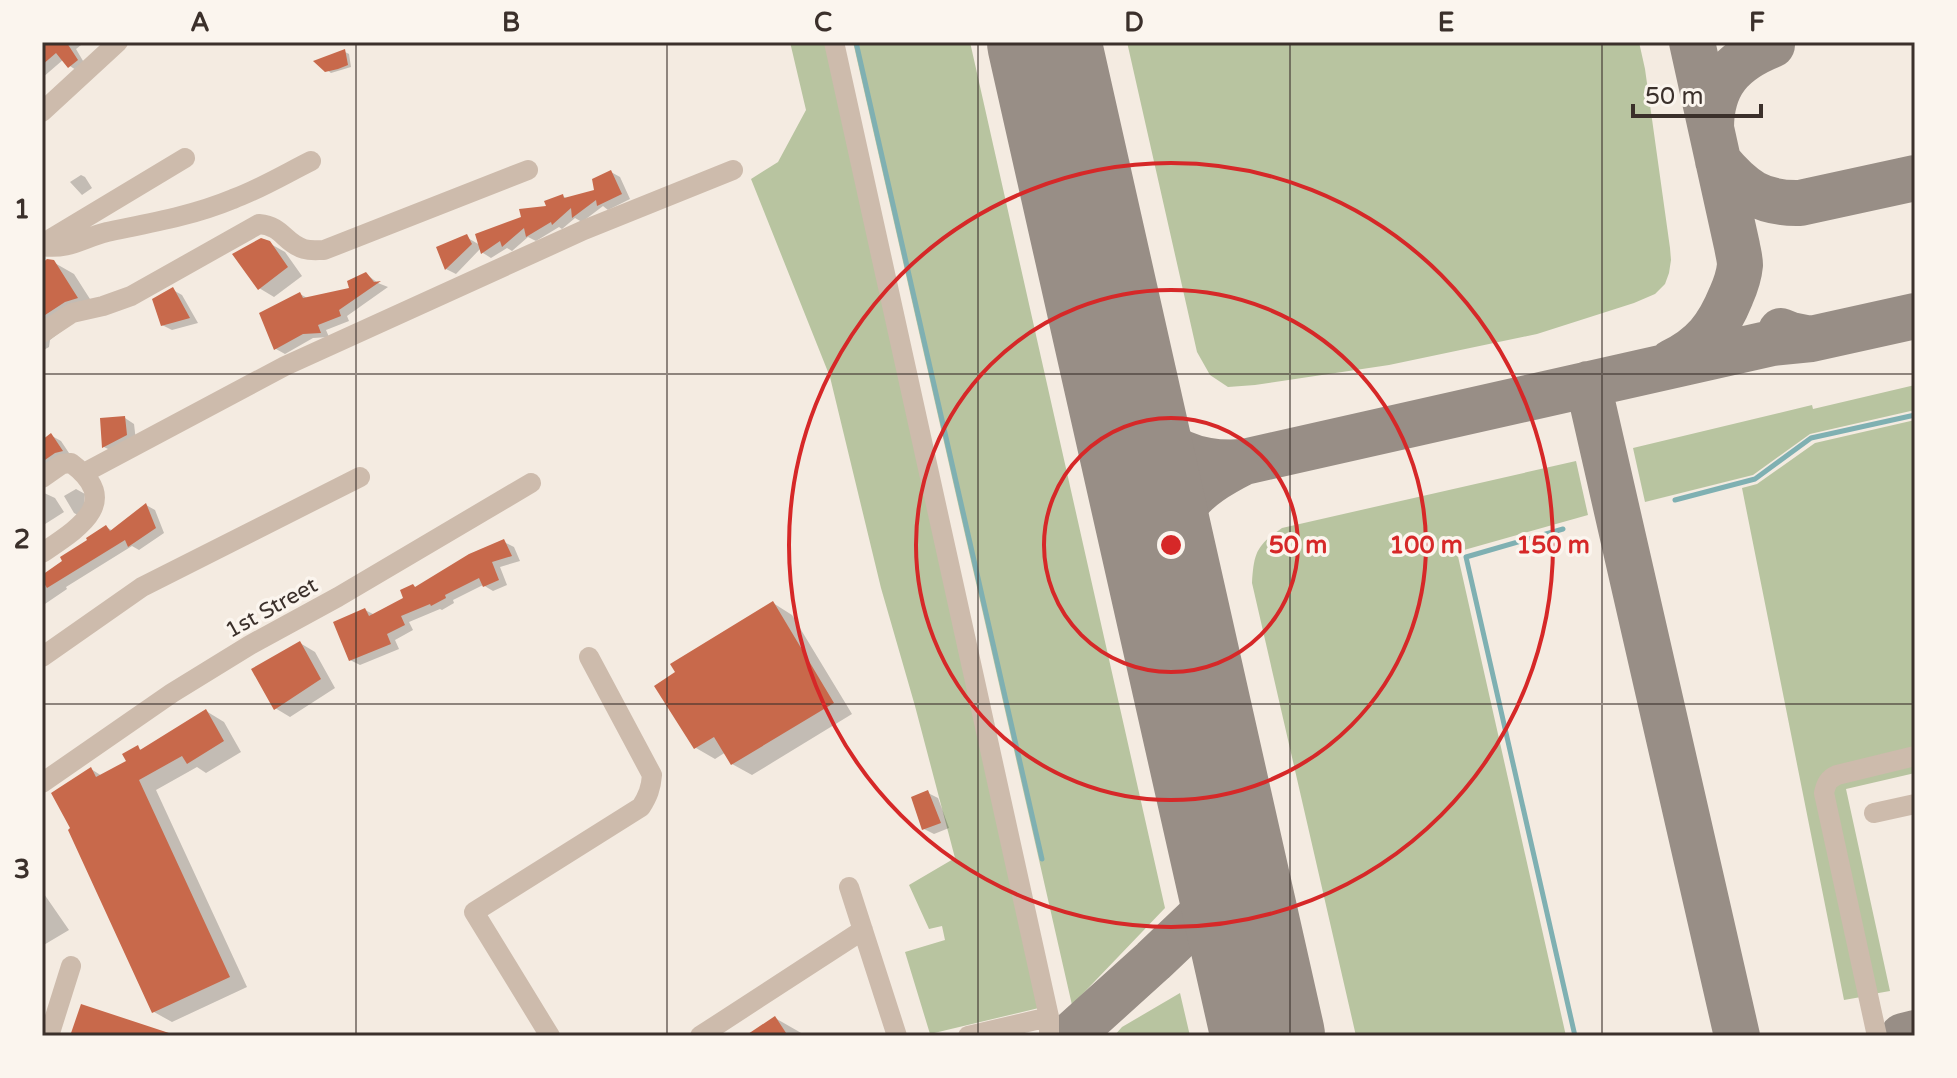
<svg xmlns="http://www.w3.org/2000/svg" width="1957" height="1078" font-family="'Varela Round',sans-serif">
  <style>
    .green { fill: #b8c4a0 }
    .shadow { fill: #0003 }
    .lines { fill: none; stroke-linecap: round; stroke-linejoin: round }
    .stream { stroke: #7fb0b2; stroke-width: 5 }
    .taxiway { stroke: #988e86; stroke-width: 46 }
    .runway { stroke: #988e86; stroke-width: 114 }
    .building { fill: #c8694b }
    .minor { stroke: #cdbbac; stroke-width: 20 }
    .grid { fill: none; stroke: #3b302b; stroke-width: 2; stroke-opacity: 0.55 }
    .ring { fill: none; stroke: #d62828; stroke-width: 4 }
    .labels { text-anchor: middle; stroke-width: 7; stroke-linejoin: round; paint-order: stroke }
    .street-label { font-size: 22px; fill: #3b302b; stroke: #fbf5ee }
    .centre { fill: #d62828; stroke: #fbf5ee; stroke-width: 4 }
    .ring-label { font-size: 24px; text-anchor: middle; font-weight: bold; fill: #d62828; stroke: #fbf5ee; stroke-width: 7; stroke-linejoin: round; paint-order: stroke }
    .neatline { fill: none; stroke: #3b302b; stroke-width: 3 }
    .grid-label { font-size: 26px; text-anchor: middle; font-weight: bold; fill: #3b302b }
  </style>
  <rect width="100%" height="100%" fill="#f4ebe1"/>
  <path class="green" d="M790,42H825L1043,1007L930,1034L905,952L945,940L942,926L929,929L909,885L955,858L915,706L881,588L830,377L751,179L778,162L806,110Z
    M853,42H970L1165,908L1072,1005Z
    M1127,42H1639L1645,69L1670,248L1671,260L1669,273L1665,284L1655,294L1634,303L1537,334L1389,365L1255,385L1228,387L1210,375L1197,352Z
    M1915,385V410L1810,434L1753,475L1645,502L1633,448L1812,405L1813,409Z
    M1915,420V751L1825,775L1861,997L1844,1000L1742,488L1757,484L1815,443Z
    M1576,461L1588,515L1457,552L1566,1036H1356L1252,583C1254,553 1256,546 1282,528Z
    M1915,762V773L1846,789L1890,991L1873,994L1833,790L1839,781Z
    M1180,993L1190,1036H1114L1122,1027Z"/>
  <path class="shadow" d="M42,42H85L76,49L86,66L79,72L70,66L64,59L42,78Z
    M345,52L349,54L351,67L331,73L327,70Z
    M611,172L620,177L630,199L608,210L603,206L582,222L575,218L562,229L559,227L536,241L528,237L512,251L507,248L491,258L483,253L481,248L456,274L446,269L438,248L466,237L480,245L548,207L563,196L567,199L597,191Z
    M81,175L85,177L92,188L82,195L70,182Z
    M269,243L285,252L302,276L274,297L259,288Z
    M53,262L74,274L97,310L85,313L50,340L49,347L42,351V265Z
    M366,274L378,283L388,287L347,316L349,321L326,330L329,337L313,338L285,354L276,349L262,314L300,294L309,299L352,289Z
    M173,290L182,295L198,323L172,330L162,325Z
    M125,418L134,424L136,441L114,452L104,447L102,420Z
    M52,436L61,441L71,456L42,475V442Z
    M76,489L85,494L83,518L74,513L64,496Z
    M42,492L55,498L64,512L42,526Z
    M146,505L155,510L164,533L139,550L132,546L66,587L67,589L42,606V577L106,527L113,531Z
    M504,542L514,547L520,561L500,567L507,585L493,591L483,585L453,600L454,603L442,610L440,609L409,622L413,630L395,640L399,649L360,665L350,660L365,610L375,615L406,599L416,588Z
    M773,603L792,615L852,714L752,775L732,764L726,752L715,759L696,748Z
    M300,643L315,652L335,688L290,717L275,708Z
    M206,711L224,722L241,752L206,773L197,767L156,790L247,987L172,1022L154,1012L91,769L102,776L128,761L138,748L143,751Z
    M928,793L938,798L949,828L934,834L924,829Z
    M42,891L69,930L42,946Z
    M775,1018L803,1034L804,1036H748Z"/>
  <g class="lines">
    <path class="stream" d="M856,42L1042,859
      M1675,500L1755,479L1811,438L1915,415
      M1563,529L1466,557L1575,1036"/>
    <path class="taxiway" d="M1711,128C1711,84 1732,61 1772,45
      M1718,161C1742,190 1761,204 1800,203L1915,178
      M1781,331L1791,335L1811,339L1915,316
      M1672,362C1703,347 1718,328 1731,296C1735,287 1739,276 1740,265C1740,259 1738,252 1737,246L1692,42
      M1588,384L1737,1036
      M1121,386C1129,399 1136,414 1145,425C1170,455 1206,465 1244,462L1772,343L1811,339
      M1163,569C1174,507 1189,490 1244,462
      M1070,1036L1153,961L1234,884
      M1903,1036L1915,1033"/>
    <path class="runway" d="M1044,42L1268,1036"/>
  </g>
  <path class="building" d="M42,42H69L67,43L78,60L68,68L56,53L42,65Z
    M345,49L348,65L338,69L325,72L313,61Z
    M611,170L622,194L597,206L596,200L572,218L571,208L552,225L551,222L526,237L524,228L502,247L500,241L481,254L475,234L521,217L519,209L546,206L544,201L563,194L564,198L594,190L592,179Z
    M467,234L472,244L445,270L436,247Z
    M261,238L270,241L288,267L258,290L232,254Z
    M47,259L54,260L78,298L65,302L42,317V263Z
    M366,272L374,282L381,281L339,310L341,316L318,325L321,333L303,334L274,350L259,313L300,292L303,298L349,288L347,281Z
    M173,287L190,318L161,326L152,299Z
    M125,416L127,435L102,448L100,418Z
    M51,433L63,451L55,453L42,462V440Z
    M146,503L156,528L128,547L125,540L47,588L42,580V575L62,561L60,557L87,540L86,538L106,525L110,531Z
    M504,539L512,556L492,562L499,580L483,587L479,578L445,595L446,598L431,606L430,604L401,616L405,625L387,634L391,644L349,661L333,622L365,608L369,616L403,598L400,590L413,584L415,587L469,554Z
    M773,601L834,703L731,765L714,737L694,749L654,686L675,672L670,664Z
    M300,641L321,679L274,710L251,669Z
    M206,709L224,741L187,764L182,756L139,780L230,977L152,1013L68,830L70,828L51,793L91,767L96,777L126,761L122,754L138,745L140,750Z
    M928,790L941,823L922,830L911,797Z
    M81,1004L169,1033L168,1036H70Z
    M775,1016L788,1036H745Z"/>
  <g class="lines">
    <path class="minor" d="M834,42L1049,1017V1036
      M42,112L118,42
      M42,244L185,158
      M42,246C69,250 83,238 107,232C150,223 192,216 233,199C260,189 285,174 311,161
      M42,333L72,313L103,306L131,296L259,224C283,226 284,243 304,249C311,251 317,250 324,250L528,170
      M84,473L285,366L584,230L733,170
      M42,478L62,464L71,463C123,502 79,528 42,553
      M42,657L142,587L360,477
      M42,783L172,693L250,645L338,597L531,483
      M1874,813L1915,804
      M849,887L897,1036
      M49,1036L71,966
      M550,1036L474,912L641,807C648,796 651,788 652,775L589,657
      M700,1036L863,930
      M968,1036L1049,1017
      M1877,1036L1824,793C1826,784 1828,779 1837,775L1915,756"/>
  </g>
  <path class="grid" d="M356,42V1036M667,42V1036M978,42V1036M1290,42V1036M1602,42V1036M42,374H1915M42,704H1915"/>
  <g class="ring">
    <circle cx="1171" cy="545" r="127"/>
    <circle cx="1171" cy="545" r="255"/>
    <circle cx="1171" cy="545" r="382"/>
  </g>
  <g class="labels">
    <g class="street-label">
      <text transform="translate(271 607) rotate(-29)" y="8">1st Street</text>
    </g>
  </g>
  <circle cx="1171" cy="545" r="12" class="centre"/>
  <g class="ring-label">
    <text x="1298" y="553">50 m</text>
    <text x="1426" y="553">100 m</text>
    <text x="1553" y="553">150 m</text>
  </g>
  <rect width="1957" height="1078" fill="none" stroke="#fbf5ee" stroke-width="88"/>
  <path d="M1633 104v12h128v-12" fill="none" stroke="#3b302b" stroke-width="4"/>
  <text x="1645" y="104" font-size="24" fill="#3b302b" stroke="#fbf5ee" stroke-width="6" paint-order="stroke">50 m</text>
  <rect x="44" y="44" width="1869" height="990" class="neatline"/>
  <g class="grid-label">
    <text x="200" y="31">A</text>
    <text x="511" y="31">B</text>
    <text x="823" y="31">C</text>
    <text x="1134" y="31">D</text>
    <text x="1446" y="31">E</text>
    <text x="1757" y="31">F</text>
    <text x="22" y="218">1</text>
    <text x="22" y="548">2</text>
    <text x="22" y="878">3</text>
  </g>
</svg>
